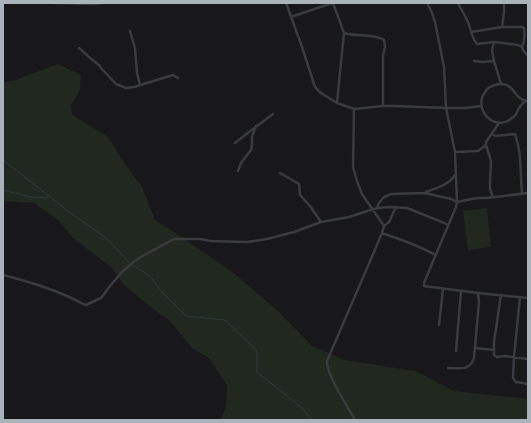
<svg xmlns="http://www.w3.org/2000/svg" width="531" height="423" font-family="'Source Sans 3',sans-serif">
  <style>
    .green { fill: #20281f }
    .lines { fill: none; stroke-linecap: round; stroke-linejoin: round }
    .stream { stroke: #2d3b3e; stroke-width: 1 }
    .minor { stroke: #393b3f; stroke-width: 2.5 }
  </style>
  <rect width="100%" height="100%" fill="#18181a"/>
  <path class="green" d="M58,64L81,75L80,90L71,105L72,115L108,137L123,161L142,187L155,220L174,232L235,274L279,312L312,346L345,360L415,371L454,391L528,399V420H221L226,405L227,385L209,358L192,348L170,321L152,308L124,285L111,267L73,238L58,220L34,203L3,201V82L13,81Z
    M487,208L491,247L468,250L463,211Z"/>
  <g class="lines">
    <path class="stream" d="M3,160L72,214L106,238L131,264L150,276L160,290L186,316L225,320L257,351V372L302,408L312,420
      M3,190L34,198L49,197"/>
    <path class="minor" d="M55,3L94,4L103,3
      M286,3L301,44L315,87L321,93L337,103L354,109L383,106H395L446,108L444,67L435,22L432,13L427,3
      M333,3L344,33C357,37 373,33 384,40L385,47L383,56V106
      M458,3C461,9 464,14 467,20C471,28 471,37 477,44L494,42L492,50L494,61L483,62L474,61
      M291,17L332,3
      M502,27L504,12V3
      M130,31L135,48L137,73L140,85
      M471,32L502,27H522L524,28C525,35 525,40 522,47
      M494,42L518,45L522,47L523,50L528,56
      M79,48L89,57L100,66L101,68L116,84L126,88L134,87L173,75L178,78
      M494,61L501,84
      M525,101C523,103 521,105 519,108C517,112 516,116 512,118C496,133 472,110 485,92C487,89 491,86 495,85C515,79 513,101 528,101
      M337,103L339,82L344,33
      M481,106L466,108H446L455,152L457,202L456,207L426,278L424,283V286L478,293L528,298
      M354,109L353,167L357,181L362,194L384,226L382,233L374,252L327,361C326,374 348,407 355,420
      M492,134L496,136L515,134C522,153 520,174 522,193
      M235,143L249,132L273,114
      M455,152L478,151L486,145
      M238,171L241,163L251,150L252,145V137L256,126
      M280,173L299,184L300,195L310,206L321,222
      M426,192C436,188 449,185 455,175
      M493,197L490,189V182L491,161L486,145V142L499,123
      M377,208L389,207L407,208L442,222L448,225
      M384,226L389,222L396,207
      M382,233C400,239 419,246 436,255
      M3,275C31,282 58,290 83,304L86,305L101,298L110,286L122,272L131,264L139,258L174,239H200L211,241L247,242L267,239L294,232L321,222L349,217L377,208L379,203L384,197L391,194L425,193L451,199L457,202L477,198H486L528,193
      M501,295L494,342V355L497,357L505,356L528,359
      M439,325L443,289
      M475,348L494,350
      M456,351L461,291
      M514,357L520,297
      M514,357L513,378L516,382L528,384
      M448,368C460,368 470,371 474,358L479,302L478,293"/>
  </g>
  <rect width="531" height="423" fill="none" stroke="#aab2ba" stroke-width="8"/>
</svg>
